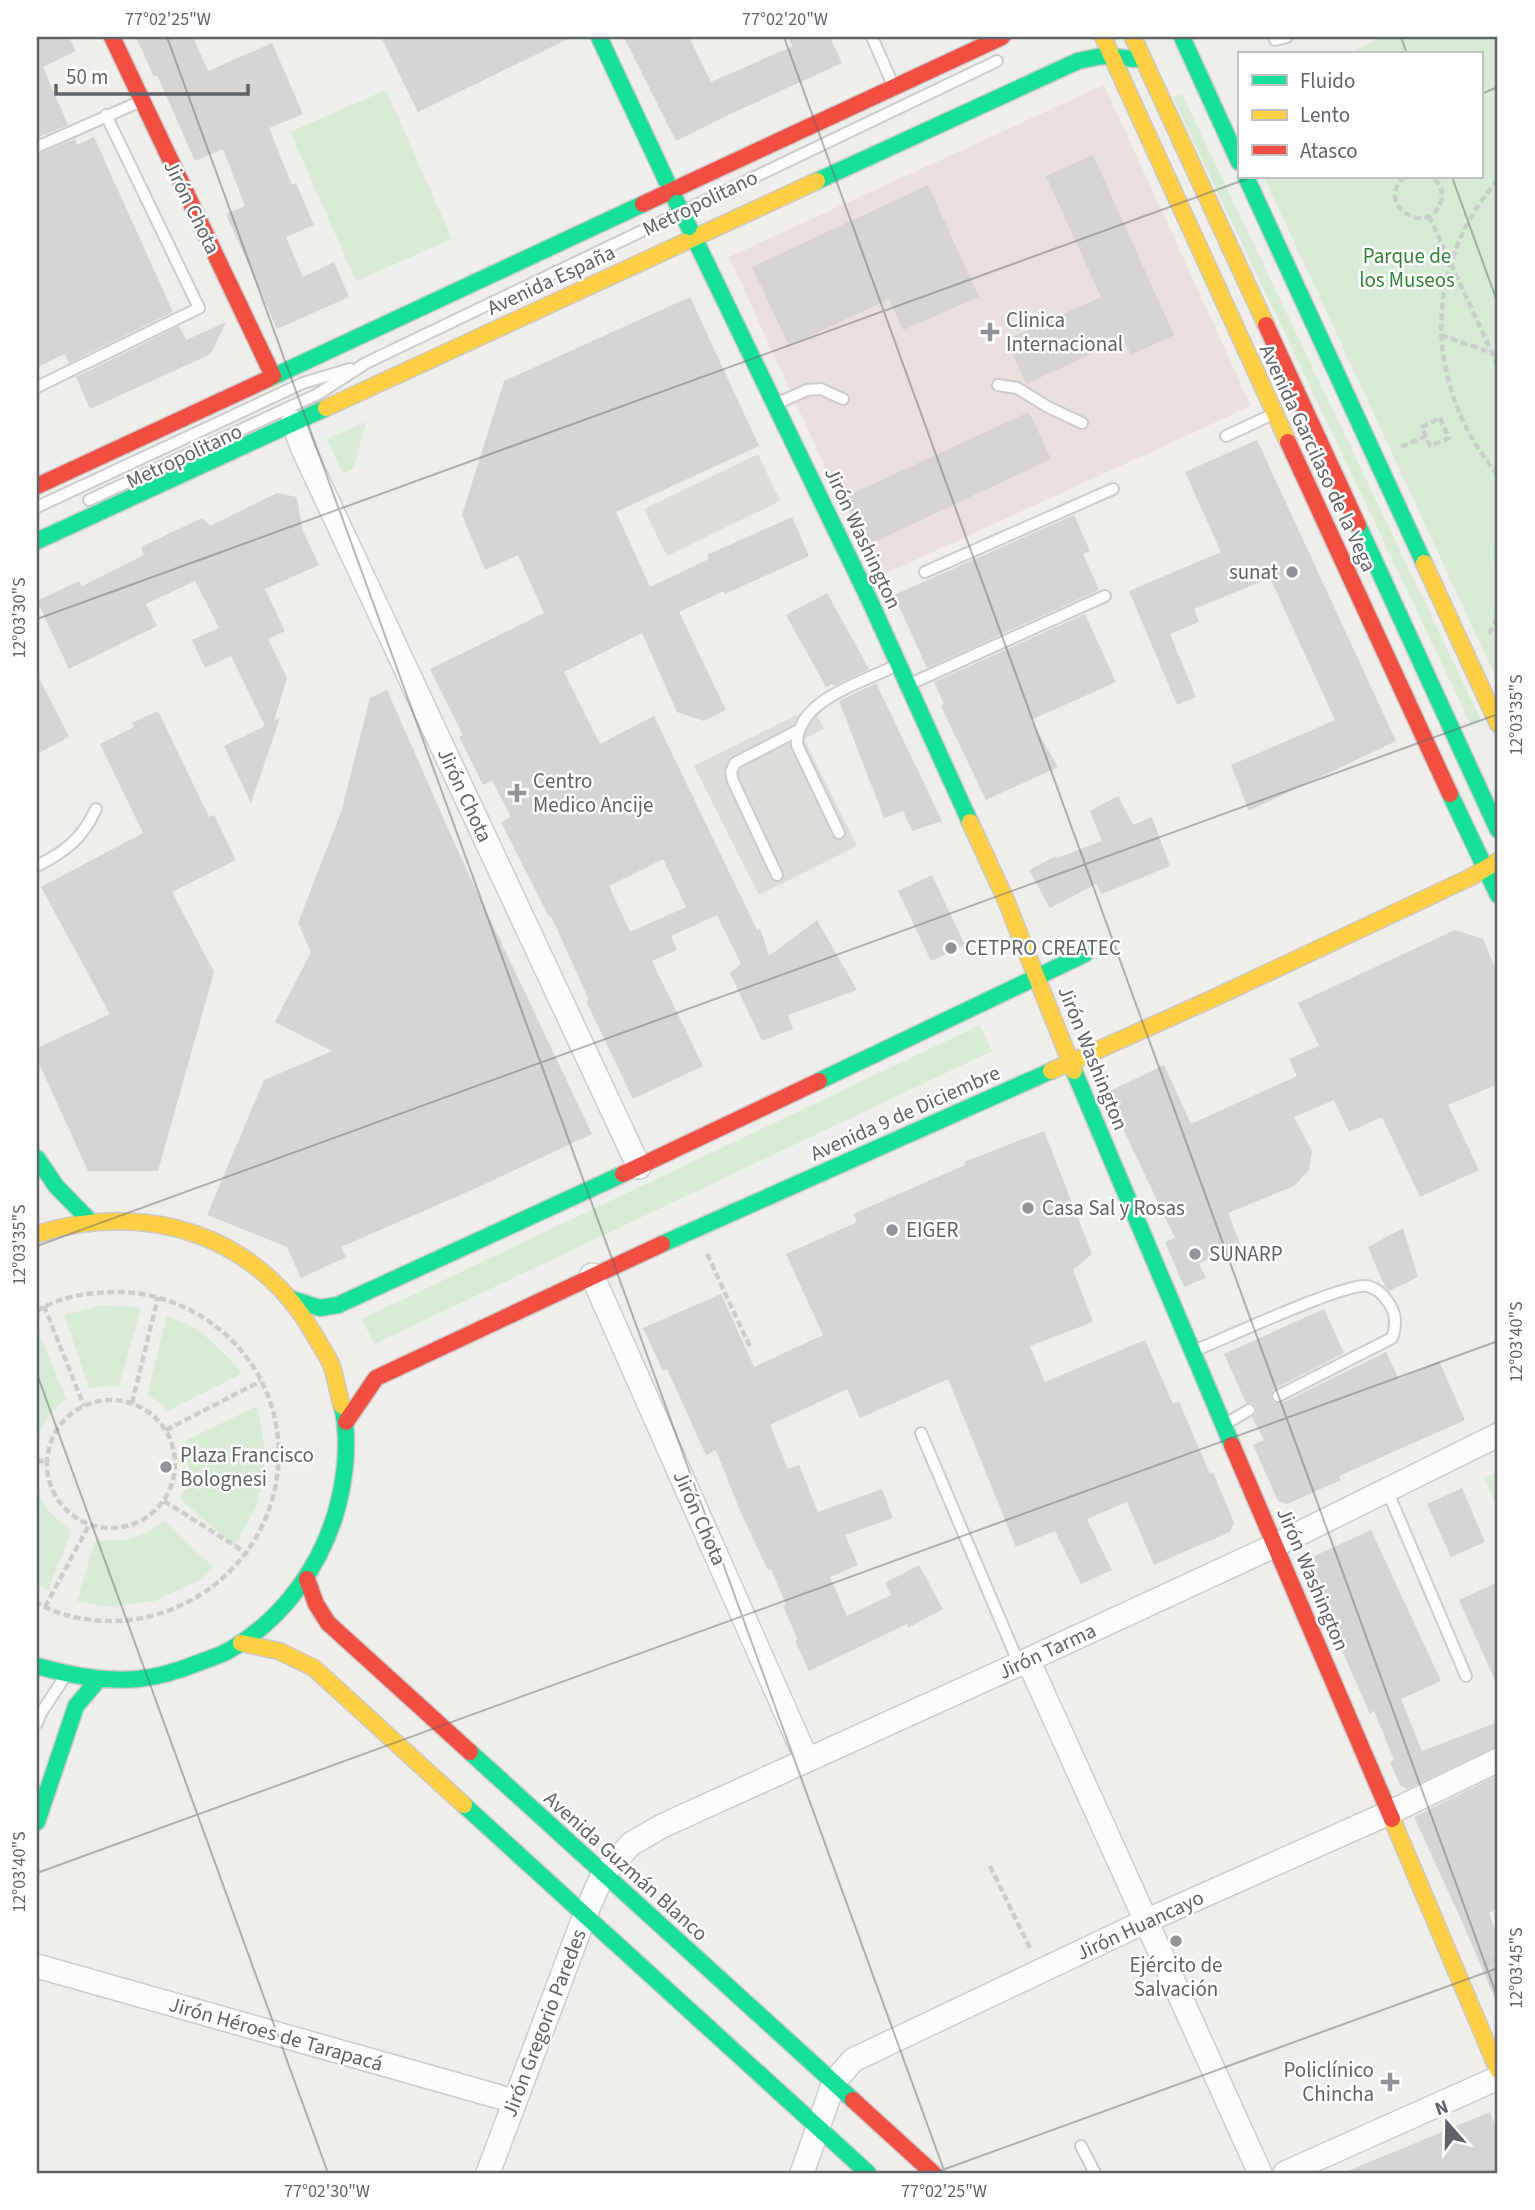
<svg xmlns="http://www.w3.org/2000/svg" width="1535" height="2210" font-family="'Source Sans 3',sans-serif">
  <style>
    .industrial { fill: #dfddda }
    .medical { fill: #eae0de }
    .green { fill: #d8ebd6 }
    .building { fill: #d6d5d3; fill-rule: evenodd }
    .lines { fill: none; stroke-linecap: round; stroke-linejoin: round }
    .lane-casing { stroke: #cbcccc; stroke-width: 14 }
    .street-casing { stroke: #cbcccc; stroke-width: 26 }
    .fast-casing { stroke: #cacacb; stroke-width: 19 }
    .slow-casing { stroke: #cacacb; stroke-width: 19 }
    .jam-casing { stroke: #cacacb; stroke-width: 19 }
    .path { stroke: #cacfcc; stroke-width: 4.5; stroke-dasharray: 7 3.5; stroke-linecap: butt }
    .lane { stroke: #fdfcfc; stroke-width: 10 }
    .street { stroke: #fdfcfc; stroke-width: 23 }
    .fast { stroke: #16e098; stroke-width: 16 }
    .slow { stroke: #ffcf43; stroke-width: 16 }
    .jam { stroke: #f24e42; stroke-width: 16 }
    .fast-bridge-casing { stroke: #cacacb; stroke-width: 19; stroke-linecap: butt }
    .fast-bridge { stroke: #16e098; stroke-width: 16 }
    .ticks { fill: none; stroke: #5f6368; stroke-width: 2; stroke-opacity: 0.45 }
    .poi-dot { fill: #919496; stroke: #fff; stroke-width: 2.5 }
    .labels { text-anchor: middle; stroke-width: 5; stroke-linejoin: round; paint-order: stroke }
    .street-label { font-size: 21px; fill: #5f6368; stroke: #fff }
    .park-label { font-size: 21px; fill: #348238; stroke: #fff }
    .poi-label { font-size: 21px; fill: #5f6368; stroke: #fff; text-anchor: start }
    .neatline { fill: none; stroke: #5f6368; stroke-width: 2.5 }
    .ticks-label { font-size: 18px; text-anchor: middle; fill: #5f6368 }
  </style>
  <rect width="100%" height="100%" fill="#efeeea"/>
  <path class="industrial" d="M758,454L780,501L667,556L644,509Z
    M813,707L824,729L804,739L857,846L759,895L694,766Z"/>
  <path class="medical" d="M1104,85L1251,406L876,578L729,257Z"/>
  <path class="green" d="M1382,37H1498V679L1495,676L1264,177H1481V54H1349Z
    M386,90L452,239L356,281L290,132Z
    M1182,94L1481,720L1471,725L1173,98Z
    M366,422L354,468L343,474L327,439Z
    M980,1025L992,1051L374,1344L362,1319Z
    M101,1305L141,1308L119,1386L89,1388L64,1315Z
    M167,1316L198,1329L234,1363L241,1374L168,1411L161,1403L147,1395Z
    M37,1328L66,1399L48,1416L37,1438Z
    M257,1406L266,1454L258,1503L235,1546L180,1499L189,1471L185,1441Z
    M1498,1472V1508L1484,1478Z
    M37,1490L49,1512L71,1531L48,1591L37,1584Z
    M164,1521L213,1567L199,1580L155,1601L106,1607L77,1601L95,1540C127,1542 138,1539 164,1521Z"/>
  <path class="building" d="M37,37H69L76,51L43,67L68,125L37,138Z
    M136,37H193L208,71L272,43L303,114L269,128L292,185L296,183L314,225L286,237L303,277L334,262L349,297L277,329L226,214L245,206L223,149L195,161L157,75L154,77Z
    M381,37H572L418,112Z
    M624,37H689L711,82L793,46L787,37H830L842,63L726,116L676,141Z
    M94,137L173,312L69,363L65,354L37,367V155L75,139L77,145Z
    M1093,155L1174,335L1131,355L1124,339L1026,384L1006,340L1101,297L1046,176Z
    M928,185L979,297L903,330L889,299L789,346L752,267Z
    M690,297L759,446L616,512L650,587L709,559L707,555L792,517L809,556L725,594L724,591L679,612L726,710L704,721L677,712L642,633L564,672L600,744L654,716L757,930L760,928L769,956L817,920L857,990L788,1015L793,1029L762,1041L730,973L741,964L717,915L671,936L677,950L652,961L703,1066L633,1099L586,1001L589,1000L551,916L549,917L501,822L511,817L492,780L483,785L459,737L463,735L430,669L544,613L518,555L485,570L462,515L504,381ZM663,859L686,907L630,932L609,886Z
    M226,322L211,354L90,409L76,377L179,326L186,340Z
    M1029,412L1051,459L866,546L843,498Z
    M1257,440L1396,741L1249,811L1231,765L1335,720L1270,578L1194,609L1199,622L1170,634L1196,697L1177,705L1129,591L1221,552L1185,472Z
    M277,493L297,497L302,529L319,565L265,589L285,631L268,639L287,678L274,721L280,718L251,803L224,746L265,726L231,656L205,668L192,640L219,628L195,581L146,604L157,626L69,669L37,601L79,581L82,586L144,555L141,547L202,518L210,526Z
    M1074,515L1090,551L1083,554L1099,590L927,668L894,595Z
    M827,593L869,669L833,686L832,684L826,687L786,615Z
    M1085,614L1116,682L1031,720L1058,767L986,800L941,706L944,704L934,682Z
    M37,674L69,737L37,754Z
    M876,683L942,821L912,831L903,811L884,818L839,701Z
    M387,690L457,849L592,1134L472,1190L341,1247L346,1257L301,1278L287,1247L207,1215L264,1080L332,1051L275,1022L311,952L298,923L341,812L370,698Z
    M158,711L209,817L214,815L236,860L172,892L214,972L158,1171H88L37,1059V1048L110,1014L41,887L143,833L100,744L134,727L132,723Z
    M1118,796L1133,825L1152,817L1170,866L1102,894L1096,884L1050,908L1029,870L1056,856L1057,858L1102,841L1090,811Z
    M932,875L965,945L931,961L898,891Z
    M1455,930L1483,939L1498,975V1084L1448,1105L1479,1170L1420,1197L1382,1117L1349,1132L1334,1100L1294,1117L1312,1151L1309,1170L1294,1186L1228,1213L1241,1246L1199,1263L1206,1278L1184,1287L1165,1242L1175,1238L1106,1093L1164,1065L1191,1124L1297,1076L1289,1059L1319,1046L1298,1003Z
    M1044,1131L1092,1254L1073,1270L1093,1322L1030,1346L1045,1382L1145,1340L1173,1404L1179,1402L1210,1474L1213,1472L1234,1523L1230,1532L1154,1565L1127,1502L1087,1519L1112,1570L1081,1584L1055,1531L1016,1547L948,1379L860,1418L847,1389L770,1425L788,1469L799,1465L818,1512L882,1489L893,1518L845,1535L858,1565L830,1577L847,1616L891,1595L885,1583L919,1565L943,1609L908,1628L907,1624L809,1671L795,1641L798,1640L783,1606L786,1605L771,1569L768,1570L740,1511L716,1450L706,1455L667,1369L663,1371L643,1328L721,1294L754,1367L823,1335L786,1254L857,1222L853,1214L965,1165L964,1162Z
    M1403,1228L1418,1277L1389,1291L1385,1287L1368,1247Z
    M1324,1309L1344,1353L1274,1389L1270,1395L1273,1402L1282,1403L1386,1352L1399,1379L1439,1361L1465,1420L1339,1476L1341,1480L1287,1504L1278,1501L1253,1445L1264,1440L1252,1417L1256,1413V1407L1252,1403H1246L1224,1354Z
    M1462,1488L1485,1542L1451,1557L1427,1504Z
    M1371,1530L1441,1681L1401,1699L1422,1751L1498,1722V1746L1407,1789L1400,1785L1390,1762L1394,1760L1374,1711L1370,1714L1305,1566L1310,1558Z
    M1498,1582V1687L1459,1600Z
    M1498,1775V1909L1489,1913L1498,1938V2006L1460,1917L1414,1817Z
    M1490,2112L1498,2132V2173H1343Z"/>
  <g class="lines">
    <defs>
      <path id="lane" d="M872,37L893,85
        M1275,40L1287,37
        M37,147L139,102
        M998,385L1017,388L1048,407L1082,423
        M37,387L199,308L106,115
        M778,403L807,390L821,389L843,399
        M1226,436L1269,416
        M89,500L318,394L366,363L997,61
        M37,507L303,383L350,369
        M925,572L1113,489
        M910,684L1105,596
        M839,833L797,745C796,700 861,683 895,666
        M37,866C66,851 82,839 96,809
        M777,875L733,781L731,772L735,763L797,731
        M1194,1351C1224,1339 1343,1283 1367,1286C1376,1288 1383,1294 1388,1302C1396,1312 1397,1326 1392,1338L1278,1396
        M1227,1423L1249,1410
        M921,1433L1019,1664
        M1387,1490L1466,1676
        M37,1723L41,1713L64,1678
        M1081,2146L1095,2173"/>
      <path id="street" d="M293,422L303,449L639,1167
        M592,1275L807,1760
        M1028,1660L1260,2173
        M37,1966L514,2101
        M488,2173L585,1915L603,1874L631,1844L662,1826L1019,1664L1276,1545L1498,1435
        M802,2173L834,2082L853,2060L1146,1921L1389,1813L1498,1760
        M1285,2173L1498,2078"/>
      <path id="fast" d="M599,37L677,203
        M1182,37L1239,162
        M1246,177L1424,563
        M817,181L1078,61L1102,56L1135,59
        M689,227L869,599L970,822
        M268,379L643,204
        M1358,525L1498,830
        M37,541L326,408
        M1450,794L1498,895
        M1074,1071L1232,1445
        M819,1081L1085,954
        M37,1158L56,1186L90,1221
        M662,1244L1051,1071
        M292,1299L320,1308L338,1305L623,1174
        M37,1666C70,1675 103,1682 137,1679C159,1677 178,1671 198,1663C208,1659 219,1656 228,1651C284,1619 324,1563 339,1501C346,1471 349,1437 342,1406
        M470,1752L853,2100
        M464,1805L868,2173
        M37,1822L76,1706L98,1680"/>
      <path id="slow" d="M1103,37L1288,442
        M1133,37L1266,325
        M326,408L817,181
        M1424,563L1498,724
        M970,822L1005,898L1074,1071
        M1051,1071L1214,998L1471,877L1498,861
        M37,1234C146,1200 258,1234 315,1336C320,1345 327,1355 331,1364C336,1377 338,1393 342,1406
        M241,1643L279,1651L314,1668L464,1805
        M1392,1819L1498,2070"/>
      <path id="jam" d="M112,37L273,376
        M643,204L1002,37
        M1266,325L1358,525
        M1288,442L1450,794
        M37,486L268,379
        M623,1174L819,1081
        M346,1422L376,1378L662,1244
        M1232,1445L1392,1819
        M307,1579L316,1604L328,1623L470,1752
        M853,2100L933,2173"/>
    </defs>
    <use href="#lane" class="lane-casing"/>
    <use href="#street" class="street-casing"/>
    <use href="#fast" class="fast-casing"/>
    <use href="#slow" class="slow-casing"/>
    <use href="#jam" class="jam-casing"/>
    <path class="path" d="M1405,177C1372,204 1430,240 1441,201C1444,191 1440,184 1433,177
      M1498,180C1421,268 1424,387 1498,475
      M1429,216L1498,366
      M1441,335L1498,355
      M1440,418L1449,438L1430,446L1422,427Z
      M1401,447L1426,436
      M1498,544L1496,552L1498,572
      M1489,634L1495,624L1498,602
      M707,1254L751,1349
      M44,1306L84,1406
      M37,1311C61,1296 90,1292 118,1292C145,1292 171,1300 194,1312C319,1382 301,1559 170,1610C129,1626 76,1625 37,1603
      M47 1464a64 64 0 1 1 128 0a64 64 0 1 1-128 0Z
      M132,1403L158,1297
      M166,1430L261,1381
      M37,1461H46
      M164,1501L248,1554
      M45,1607L89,1525
      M990,1866L1031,1950
      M1483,1965L1498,1958"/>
    <use href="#lane" class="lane"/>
    <use href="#street" class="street"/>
    <use href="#fast" class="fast"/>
    <use href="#slow" class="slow"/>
    <use href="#jam" class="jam"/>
    <defs>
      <path id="fast-bridge" d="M677,203L689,227"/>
    </defs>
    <use href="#fast-bridge" class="fast-bridge-casing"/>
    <use href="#fast-bridge" class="fast-bridge"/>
  </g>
  <path class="ticks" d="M167,37L945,2173M784,37L1498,1999M1401,37L1407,54M1481,94L1498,87M1452,177L1498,304M37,619L1252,177M37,1246L1498,714M37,1374L328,2173M37,1873L1498,1341M934,2173L1498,1968"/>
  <g class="poi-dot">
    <path d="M986.5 321.5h7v7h7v7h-7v7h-7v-7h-7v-7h7z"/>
    <circle cx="1292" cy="572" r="7"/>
    <path d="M513.5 782.5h7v7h7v7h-7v7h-7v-7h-7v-7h7z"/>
    <circle cx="951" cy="948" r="7"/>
    <circle cx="1028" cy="1208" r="7"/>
    <circle cx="892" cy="1230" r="7"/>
    <circle cx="1195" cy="1254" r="7"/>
    <circle cx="166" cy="1467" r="7"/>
    <circle cx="1176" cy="1941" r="7"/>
    <path d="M1386.5 2071.5h7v7h7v7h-7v7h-7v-7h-7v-7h7z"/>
  </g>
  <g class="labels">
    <g class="street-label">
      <text transform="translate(700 203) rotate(-26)" y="7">Metropolitano</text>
      <text transform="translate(192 207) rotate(64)" y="7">Jirón Chota</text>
      <text transform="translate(551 280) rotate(-25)" y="7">Avenida España</text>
      <text transform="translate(184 456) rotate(-25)" y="7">Metropolitano</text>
      <text transform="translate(1318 458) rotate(65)" y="7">Avenida Garcilaso de la Vega</text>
      <text transform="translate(863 538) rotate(65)" y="7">Jirón Washington</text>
      <text transform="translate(465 795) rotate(65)" y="7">Jirón Chota</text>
      <text transform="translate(1093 1058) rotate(68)" y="7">Jirón Washington</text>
      <text transform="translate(905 1113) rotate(-24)" y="7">Avenida 9 de Diciembre</text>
      <text transform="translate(700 1518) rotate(66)" y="7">Jirón Chota</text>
      <text transform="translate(1313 1579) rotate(67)" y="7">Jirón Washington</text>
      <text transform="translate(1047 1651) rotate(-25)" y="7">Jirón Tarma</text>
      <text transform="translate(626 1866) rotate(42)" y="7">Avenida Guzmán Blanco</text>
      <text transform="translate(1140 1925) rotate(-25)" y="7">Jirón Huancayo</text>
      <text transform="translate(544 2023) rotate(-69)" y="7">Jirón Gregorio Paredes</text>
      <text transform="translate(276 2034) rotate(16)" y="7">Jirón Héroes de Tarapacá</text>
    </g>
    <g class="park-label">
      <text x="1407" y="263">Parque de<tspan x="1407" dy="24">los Museos</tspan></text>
    </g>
    <g class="poi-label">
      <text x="1006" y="327">Clinica<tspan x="1006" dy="24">Internacional</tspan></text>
      <text x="1278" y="579" text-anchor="end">sunat</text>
      <text x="533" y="788">Centro<tspan x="533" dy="24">Medico Ancije</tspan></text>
      <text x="965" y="955">CETPRO CREATEC</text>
      <text x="1042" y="1215">Casa Sal y Rosas</text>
      <text x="906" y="1237">EIGER</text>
      <text x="1209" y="1261">SUNARP</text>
      <text x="180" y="1462">Plaza Francisco<tspan x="180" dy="24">Bolognesi</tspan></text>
      <text x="1176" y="1972" text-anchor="middle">Ejército de<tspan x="1176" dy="24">Salvación</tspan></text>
      <text x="1374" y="2077" text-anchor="end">Policlínico<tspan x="1374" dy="24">Chincha</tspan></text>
    </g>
  </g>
  <rect width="1535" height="2210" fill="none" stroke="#ffffff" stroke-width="77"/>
  <rect x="1238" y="52" width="245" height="126" fill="#ffffff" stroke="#bfc1c3" stroke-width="2"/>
  <rect x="1252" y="75" width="35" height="10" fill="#16e098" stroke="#bfc1c3" stroke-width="2"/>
  <text x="1300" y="88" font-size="21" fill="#5f6368">Fluido</text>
  <rect x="1252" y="110" width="35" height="10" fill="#ffcf43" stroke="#bfc1c3" stroke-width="2"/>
  <text x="1300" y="122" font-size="21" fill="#5f6368">Lento</text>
  <rect x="1252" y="145" width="35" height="10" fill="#f24e42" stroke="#bfc1c3" stroke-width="2"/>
  <text x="1300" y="158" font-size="21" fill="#5f6368">Atasco</text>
  <g transform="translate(1447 2123) rotate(340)" stroke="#ffffff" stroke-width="5" paint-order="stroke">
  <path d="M0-5L12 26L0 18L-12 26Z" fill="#5f6368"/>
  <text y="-10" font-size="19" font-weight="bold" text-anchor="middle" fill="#5f6368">N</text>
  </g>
  <path d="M56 84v10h192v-10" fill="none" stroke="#5f6368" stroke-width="3.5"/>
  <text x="66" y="84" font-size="21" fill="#5f6368" stroke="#ffffff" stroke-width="5" paint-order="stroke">50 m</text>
  <rect x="38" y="38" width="1458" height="2134" class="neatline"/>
  <g class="ticks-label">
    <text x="168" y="25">77°02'25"W</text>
    <text x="785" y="25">77°02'20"W</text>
    <text transform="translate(19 618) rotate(-90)" y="6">12°03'30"S</text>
    <text transform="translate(1516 715) rotate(-90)" y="6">12°03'35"S</text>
    <text transform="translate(19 1245) rotate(-90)" y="6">12°03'35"S</text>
    <text transform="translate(1516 1342) rotate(-90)" y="6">12°03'40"S</text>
    <text transform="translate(19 1872) rotate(-90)" y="6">12°03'40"S</text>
    <text transform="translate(1516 1968) rotate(-90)" y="6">12°03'45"S</text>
    <text x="327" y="2197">77°02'30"W</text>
    <text x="944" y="2197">77°02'25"W</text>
  </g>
</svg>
